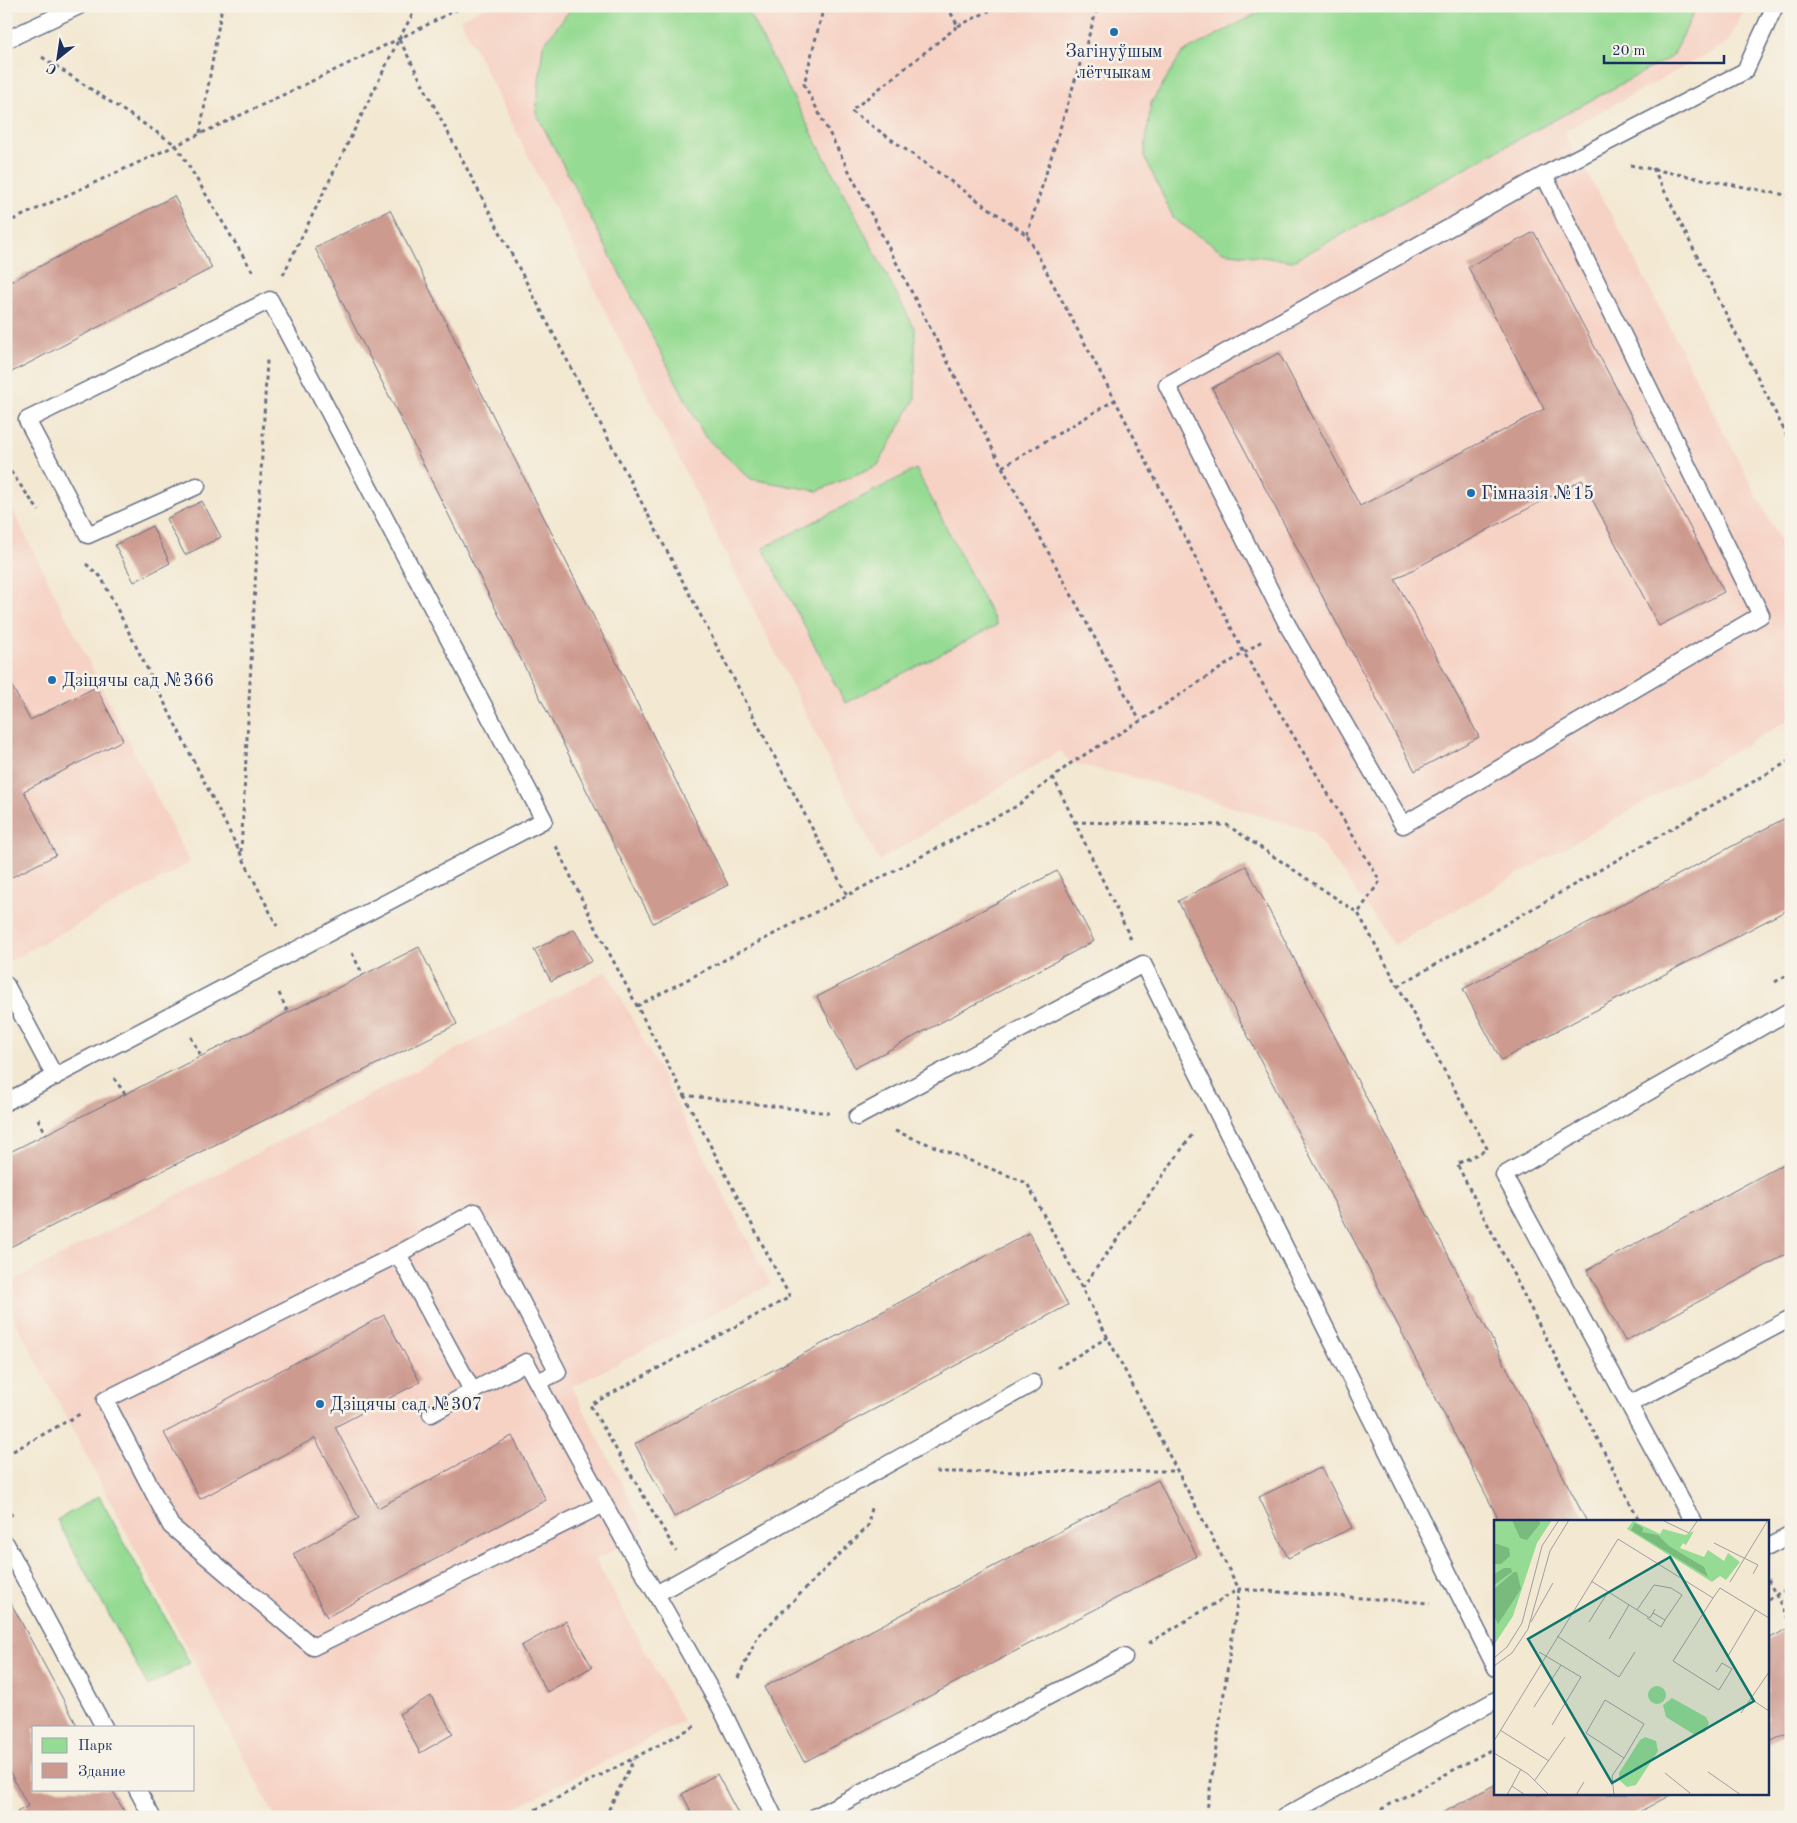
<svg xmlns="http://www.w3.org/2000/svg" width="1797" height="1823" font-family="'Old Standard TT',serif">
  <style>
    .built { fill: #f6d2c4 }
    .green { fill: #96db93; stroke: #588578 }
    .building { fill: #cd9a8f }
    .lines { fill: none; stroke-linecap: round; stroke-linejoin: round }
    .lane-casing { stroke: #677087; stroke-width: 19 }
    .path { stroke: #677087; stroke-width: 3; stroke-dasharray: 4 4; stroke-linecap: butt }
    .lane { stroke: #fff; stroke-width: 16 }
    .poi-dot { fill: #1f6fb2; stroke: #f7f3e8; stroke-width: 2 }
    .labels { text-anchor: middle; stroke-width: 5; stroke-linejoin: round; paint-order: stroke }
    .poi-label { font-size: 18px; fill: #1b2f5e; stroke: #f7f3e8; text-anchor: start }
    .inset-road { fill: none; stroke: #9d9ea4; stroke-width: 1 }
    .view { fill: #0f766e; fill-opacity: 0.15; stroke: #0f766e; stroke-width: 2.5 }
    .inset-edge { fill: none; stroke: #1b2f5e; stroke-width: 2.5 }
  </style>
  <rect width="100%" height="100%" fill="#f7f3e8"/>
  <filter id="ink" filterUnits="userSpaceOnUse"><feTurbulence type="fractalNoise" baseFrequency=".02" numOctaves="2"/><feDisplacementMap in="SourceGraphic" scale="10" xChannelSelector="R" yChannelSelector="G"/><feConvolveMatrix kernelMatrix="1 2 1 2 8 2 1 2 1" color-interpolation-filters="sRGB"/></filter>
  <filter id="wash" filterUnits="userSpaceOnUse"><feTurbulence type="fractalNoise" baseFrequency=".0096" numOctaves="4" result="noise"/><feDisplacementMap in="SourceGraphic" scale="20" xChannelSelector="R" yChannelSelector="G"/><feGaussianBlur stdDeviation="1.12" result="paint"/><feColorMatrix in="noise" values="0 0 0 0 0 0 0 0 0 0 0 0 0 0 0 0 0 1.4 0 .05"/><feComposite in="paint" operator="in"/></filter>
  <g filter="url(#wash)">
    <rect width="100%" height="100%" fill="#f3e8d2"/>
    <path class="built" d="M487,6H1746L1728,43L1563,132L1616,223L1791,562V719L1394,945L1313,832L1145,780L1071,763L1060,751L879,861L460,19Z
      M6,497L190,863L6,963Z
      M607,971L771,1284L572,1387L646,1531L596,1560L683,1721L498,1817H275L6,1302V1284Z"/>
    <path class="green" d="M573,6H745L915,329V399L878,465L817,491L751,479L705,437L536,113L543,45Z
      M1271,6H1697L1673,56L1293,261L1223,252L1174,219L1144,156L1151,103L1182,53Z
      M916,469L997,625L845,703L763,548Z
      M99,1496L190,1663L148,1686L57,1520Z"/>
    <g id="blocks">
      <path class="building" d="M174,196L212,268L6,375V284Z
        M390,210L728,885L653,923L315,248Z
        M1534,232L1724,592L1659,626L1582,480L1395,579L1479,737L1415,771L1212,388L1279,353L1360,506L1544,409L1468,267Z
        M202,501L221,537L185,555L166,519Z
        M152,526L170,563L134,582L115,545Z
        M6,675L30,720L96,687L123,740L24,791L56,855L10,878L6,872Z
        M1791,815V908L1501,1060L1463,989Z
        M1246,866L1587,1522H1500L1178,901Z
        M1057,871L1094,941L855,1068L817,997Z
        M574,929L592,961L551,981L534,950Z
        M419,947L457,1024L6,1249V1154Z
        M1791,1160V1252L1625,1341L1587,1270Z
        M1029,1233L1068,1305L674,1517L635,1444Z
        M384,1315L420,1382L335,1427L378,1508L512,1436L546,1500L327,1617L293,1554L359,1518L315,1438L200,1499L164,1433Z
        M1322,1467L1352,1528L1288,1558L1259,1497Z
        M1158,1480L1197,1556L804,1762L764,1687Z
        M6,1594L78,1727H34V1789H112L127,1817H19L17,1812L28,1806L6,1765Z
        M566,1621L592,1667L547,1692L521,1646Z
        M1791,1627V1731L1768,1743V1639Z
        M431,1696L453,1734L420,1753L399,1714Z
        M717,1774L740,1817H694L682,1794Z
        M1496,1784V1794H1672L1630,1817H1435Z"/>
    </g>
  </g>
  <g filter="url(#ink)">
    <use href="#blocks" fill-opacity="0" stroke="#677087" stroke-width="1"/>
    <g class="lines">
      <defs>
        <path id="lane" d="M6,40L79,6
          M1544,175L1761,615L1403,825L1288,626L1167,385L1544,175L1745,71L1775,6
          M6,985L55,1077
          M6,1102L544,820L270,300L27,420L88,535L197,486
          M857,1117L1143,964L1496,1668
          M398,1254L475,1212L558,1372L538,1382
          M473,1392L398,1254L105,1400L171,1526L313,1647L604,1504
          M1630,1404L1791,1318
          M431,1414L526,1362L625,1542L656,1594L723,1712L774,1817
          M1693,1522L1504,1175L1791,1010
          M6,1544L104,1727
          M1768,1547L1791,1535
          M656,1594L1033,1383
          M137,1789L152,1817
          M815,1817L1124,1657
          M1284,1817L1496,1700"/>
      </defs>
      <use href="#lane" class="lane-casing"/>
      <path class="path" d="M824,6L804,84L1002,467L1115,400
        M947,6L958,26L851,111L1027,235L1115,400L1243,651L1380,881L1358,913
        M958,26L999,6
        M399,39L417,6
        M42,57L176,145L254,274
        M200,133L222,6
        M1630,165L1791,196
        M1653,168L1791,444
        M6,223C160,153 313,83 464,6
        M1027,235L1098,6
        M283,275L399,39L847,895
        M6,465L39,511
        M1002,467L1140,721
        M86,564L101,577L277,926
        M1053,777L1131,939
        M1074,822L1227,825L1358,913L1489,1152
        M556,846L595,926L790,1297L590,1405L676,1551
        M241,852L267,360
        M352,953L363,975
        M1775,982L1791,973
        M1398,986L1791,760
        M279,993L288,1013
        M637,1006L1017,806L1071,763L1140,721L1262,641
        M191,1037L201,1056
        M114,1078L125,1094
        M683,1095L829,1113
        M38,1119L46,1134
        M895,1131L1027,1183L1239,1589L1206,1817
        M1484,1151L1457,1164L1640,1522
        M1082,1288L1194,1132
        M1057,1368L1108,1337
        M6,1455L80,1414
        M936,1472L1178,1471
        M6,1506L12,1516
        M1768,1580L1791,1624
        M1768,1599L1791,1587
        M1149,1643L1239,1589L1430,1603
        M738,1678L758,1636L868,1526L871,1507
        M521,1817L697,1725
        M605,1817L634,1759
        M1367,1817L1496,1747
        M1786,1817L1791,1814"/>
      <use href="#lane" class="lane"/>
    </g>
  </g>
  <g class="poi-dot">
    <circle cx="1114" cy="32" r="5"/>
    <circle cx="1471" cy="493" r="5"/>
    <circle cx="52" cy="680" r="5"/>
    <circle cx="320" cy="1404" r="5"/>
  </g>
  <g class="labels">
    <g class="poi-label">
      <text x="1114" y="57" text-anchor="middle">Загінуўшым<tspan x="1114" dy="21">лётчыкам</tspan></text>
      <text x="1481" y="499">Гімназія №15</text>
      <text x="62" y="686">Дзіцячы сад №366</text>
      <text x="330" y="1410">Дзіцячы сад №307</text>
    </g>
  </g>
  <g transform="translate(1494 1520)">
    <rect width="275" height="275" fill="#f3e8d2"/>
    <path d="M0,0H58L43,23L19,96L0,125ZM139,1L166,14L169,9L191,15L200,11L192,25L189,23L186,28L210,37L214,30L230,41L234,33L246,42L232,60L226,56L218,62L133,9ZM154 175a9 9 0 1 1 18 0a9 9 0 1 1-18 0ZM178,178L212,197L215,203L211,212L201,215L172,197L169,185ZM151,217L162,221L164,231L142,265L133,267L125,260V253L146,220Z" fill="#96db93"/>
    <path d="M18,0H46V4L33,20L26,18ZM141,3L149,8L148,12L164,15L175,26L210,47L214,57L137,10ZM0,23L15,28L16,36L7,44H0ZM10,48H17L18,52L0,65V54ZM20,52H23L27,69L4,104L1,98L0,69Z" fill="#78bb7d"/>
    <path class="inset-road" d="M168,0L195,13L204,0M220,23L264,45L259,54M97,61L156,98L161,89M236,62L274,0M219,78L179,141L225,170L238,149L228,143L222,152M143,90L160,65L177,68L188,75L171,100L159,93M153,98L167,107L171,100M37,102L59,63M95,102L114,72M63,116L125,157L141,132M115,119L135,85M45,132L87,157L58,205M234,136L262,89M0,138L13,127L28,103L48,26L65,0M0,146L18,133L34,109L56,31L75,0M257,179L275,191M40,187L67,145M247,193L275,152M6,210L55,241M0,221L124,19L219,78L226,68L275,98M0,233L34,254L55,275M214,252L247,275M171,253L196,273L195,275M41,260L71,217M18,266L31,275M13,275L27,249M82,275L90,262M120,275L118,256L130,238L150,204L111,180L92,213L130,238"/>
    <path class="view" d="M176,37L260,181L118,263L34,119Z"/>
    <rect width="275" height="275" class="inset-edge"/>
  </g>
  <rect width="1797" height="1823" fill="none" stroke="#f7f3e8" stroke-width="25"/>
  <rect x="32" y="1726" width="162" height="65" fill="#f7f3e8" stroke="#9fa5b1"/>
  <rect x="42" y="1738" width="25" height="15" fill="#96db93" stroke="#9fa5b1"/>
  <text x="78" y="1750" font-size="15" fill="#1b2f5e">Парк</text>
  <rect x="42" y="1763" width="25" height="15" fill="#cd9a8f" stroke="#9fa5b1"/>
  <text x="78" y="1776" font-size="15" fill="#1b2f5e">Здание</text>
  <g transform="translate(58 58) rotate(210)" stroke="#f7f3e8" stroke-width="4" paint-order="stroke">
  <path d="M0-4L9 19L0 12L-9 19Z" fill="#1b2f5e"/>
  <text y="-8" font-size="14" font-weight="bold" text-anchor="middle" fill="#1b2f5e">С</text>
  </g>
  <path d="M1604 55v8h120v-8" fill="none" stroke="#1b2f5e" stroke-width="2.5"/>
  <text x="1612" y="55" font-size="15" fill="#1b2f5e" stroke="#f7f3e8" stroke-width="4" paint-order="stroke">20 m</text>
</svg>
